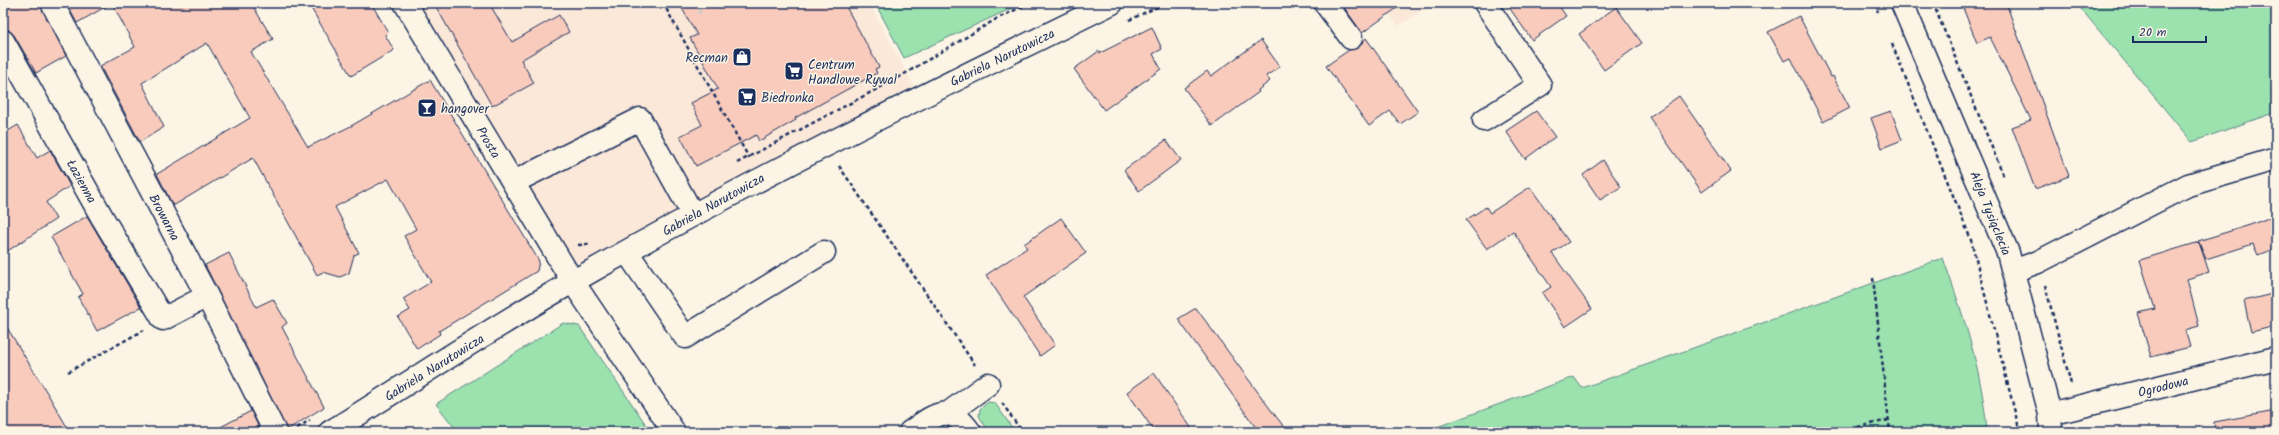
<svg xmlns="http://www.w3.org/2000/svg" width="2279" height="435" font-family="Kalam,sans-serif">
  <style>
    .built { fill: #fbe8d9 }
    .green { fill: #9be2af; stroke: #5b8886 }
    .building { fill: #f9cbbc; stroke: #1b2f5e }
    .lines { fill: none; stroke-linecap: round; stroke-linejoin: round }
    .minor-tunnel { stroke: #cfcdca; stroke-width: 22; stroke-dasharray: 22 11; stroke-linecap: butt }
    .minor-casing { stroke: #1b2f5e; stroke-width: 25 }
    .path { stroke: #1b2f5e; stroke-width: 2.5; stroke-dasharray: 4 3; stroke-linecap: butt }
    .minor { stroke: #fcf5e5; stroke-width: 22 }
    .labels { text-anchor: middle; stroke-width: 3; stroke-linejoin: round; paint-order: stroke }
    .poi-label { font-size: 13px; fill: #1b2f5e; stroke: #fcf5e5; text-anchor: start }
    .street-label { font-size: 13px; fill: #1b2f5e; stroke: #fcf5e5 }
  </style>
  <rect width="100%" height="100%" fill="#fcf5e5"/>
  <filter id="ink" filterUnits="userSpaceOnUse"><feTurbulence type="fractalNoise" baseFrequency=".025" numOctaves="2"/><feDisplacementMap in="SourceGraphic" scale="8" xChannelSelector="R" yChannelSelector="G"/><feConvolveMatrix kernelMatrix="1 2 1 2 8 2 1 2 1" color-interpolation-filters="sRGB"/></filter>
  <g filter="url(#ink)">
    <path class="built" d="M416,3H869L914,86L574,266Z
      M1381,3H1435L1398,26Z"/>
    <path class="green" d="M875,3H1023L904,58Z
      M2076,3H2276V112L2192,142Z
      M1943,258C1964,317 1982,370 1987,432H1423L1574,377L1582,388Z
      M563,323L579,326L651,432H458L436,404Z
      M988,402L995,403L1015,432H989L979,416L980,409Z"/>
    <path class="building" d="M3,3H40L66,56L36,73L14,35L9,30L3,29Z
      M66,3H251L273,39L251,52L308,147L351,126L430,80L539,261L537,271L439,331L440,334L417,349L398,317L410,310L403,299L431,282L404,236L416,229L388,179L335,207L359,253L354,255L349,273L340,277L323,272L317,275L253,158L173,206L157,174L250,118L207,43L142,83L164,127L140,142L100,66L135,47L112,3L77,23Z
      M308,3H371L388,32L385,35L394,50L351,76Z
      M434,3H489L512,42L559,15L569,32L521,60L534,83L492,106Z
      M679,3H844L879,67L875,69L877,73L795,118L796,120L759,141L756,135L696,166L680,136L702,125L691,103L718,89L690,38L697,35Z
      M1341,3H1404L1362,33Z
      M1506,3H1557L1566,16L1532,40Z
      M1961,3H2006L2069,176L2035,189L2012,127L2031,120L1990,37L1977,43Z
      M1616,7L1642,43L1604,70L1579,34Z
      M1799,16L1831,77L1833,76L1850,108L1823,122L1791,58L1784,61L1768,32Z
      M1152,27L1162,49L1153,54L1161,69L1104,110L1074,69L1099,51L1100,53Z
      M1366,38L1418,112L1400,124L1390,111L1369,126L1326,66L1349,50L1358,48Z
      M1261,40L1280,67L1266,76L1270,81L1258,90L1259,92L1212,126L1184,88L1207,71L1211,76Z
      M1679,96L1731,171L1702,192L1649,117Z
      M1536,111L1555,137L1525,159L1506,131Z
      M1891,111L1902,140L1882,148L1871,118Z
      M18,125L37,158L50,150L70,186L46,202L56,219L3,254V134Z
      M1166,140L1181,160L1139,191L1124,170Z
      M1603,160L1621,187L1600,200L1583,175Z
      M1530,187L1569,242L1552,253L1592,309L1565,327L1542,293L1551,287L1513,231L1487,249L1466,220L1486,207L1490,213Z
      M2276,215V248L2258,255L2253,244L2206,259L2198,241L2250,225Z
      M87,216L141,307L97,331L78,297L83,294L51,237Z
      M1061,218L1086,253L1023,297L1055,345L1040,356L986,275L1027,248L1024,244Z
      M2199,242L2209,272L2187,279L2199,326L2185,330L2190,347L2151,357L2138,313L2155,309L2140,260Z
      M229,253L256,307L273,299L287,323L282,327L324,407L287,430L205,265Z
      M2276,293V326L2251,332L2244,301Z
      M1196,308L1271,410L1288,432H1259L1178,319Z
      M3,321L49,396L70,432H3Z
      M1154,373L1194,432H1155L1127,392Z
      M251,411L261,432H211Z
      M2276,411V432H2215L2214,422Z"/>
    <g class="lines">
      <path class="minor-tunnel" d="M698,3H701"/>
      <defs>
        <path id="minor" d="M52,3L207,296L275,432
          M405,3L573,282L674,432
          M1325,3L1351,38
          M1902,3L2008,253L2050,414L2051,432
          M3,41L102,217L163,319L207,296
          M1484,120L1540,85L1485,3
          M514,182L640,119L693,215
          M627,252L685,337L824,252
          M2013,271L2038,262L2188,185L2276,159
          M947,414L988,384
          M2050,414L2276,358
          M330,432C411,382 491,328 574,281C749,181 930,92 1112,3
          M910,432C934,415 949,401 970,432"/>
      </defs>
      <use href="#minor" class="minor-casing"/>
      <path class="path" d="M663,3L749,158
        M1875,3L1878,12
        M1933,3L2004,177
        M1129,20L1166,3
        M1892,44L1971,240L2020,432
        M737,163L896,79L998,18L1030,3
        M839,166L975,365
        M578,245L589,244
        M1873,278L1890,432
        M2045,285L2071,384
        M68,372L144,330
        M1002,403L1022,432
        M297,428L310,420
        M1837,432L1888,420"/>
      <use href="#minor" class="minor"/>
    </g>
  </g>
  <defs>
    <symbol id="shop-square" viewBox="-11 -11 22 22"><rect x="-9" y="-9" width="18" height="18" rx="4" fill="#1b2f5e" stroke="#fcf5e5"/><path d="M-5-2.5h2.3a2.7 3.5 0 0 1 5.4 0H5L5.5 6h-11ZM-1.5-2.5h3a1.5 2.3 0 0 0-3 0Z" fill="#fff"/></symbol>
    <symbol id="supermarket-square" viewBox="-11 -11 22 22"><rect x="-9" y="-9" width="18" height="18" rx="4" fill="#1b2f5e" stroke="#fcf5e5"/><path d="M-6-5.5h2.5l.6 2H6L4.5 2H-2.5L-4.4-4H-6ZM-1.5 3.2a1.3 1.3 0 1 0 .1 0ZM3 3.2a1.3 1.3 0 1 0 .1 0Z" fill="#fff"/></symbol>
    <symbol id="bar-square" viewBox="-11 -11 22 22"><rect x="-9" y="-9" width="18" height="18" rx="4" fill="#1b2f5e" stroke="#fcf5e5"/><path d="M-6-5H6L.8 .8V4.5H3.5V6h-7V4.5H-.8V.8Z" fill="#fff"/></symbol>
  </defs>
  <g fill-rule="evenodd">
    <use href="#shop-square" x="731" y="46" width="22" height="22"/>
    <use href="#supermarket-square" x="783" y="60" width="22" height="22"/>
    <use href="#supermarket-square" x="736" y="86" width="22" height="22"/>
    <use href="#bar-square" x="416" y="97" width="22" height="22"/>
  </g>
  <g class="labels">
    <g class="poi-label">
      <text x="728" y="62" text-anchor="end">Recman</text>
      <text x="808" y="69">Centrum<tspan x="808" dy="15">Handlowe Rywal</tspan></text>
      <text x="761" y="102">Biedronka</text>
      <text x="441" y="113">hangover</text>
    </g>
    <g class="street-label">
      <text transform="translate(1002 57) rotate(-26)" y="5">Gabriela Narutowicza</text>
      <text transform="translate(489 142) rotate(59)" y="5">Prosta</text>
      <text transform="translate(82 181) rotate(61)" y="5">Łazienna</text>
      <text transform="translate(713 204) rotate(-29)" y="5">Gabriela Narutowicza</text>
      <text transform="translate(1991 213) rotate(68)" y="5">Aleja Tysiąclecia</text>
      <text transform="translate(165 217) rotate(62)" y="5">Browarna</text>
      <text transform="translate(434 367) rotate(-32)" y="5">Gabriela Narutowicza</text>
      <text transform="translate(2163 386) rotate(-14)" y="5">Ogrodowa</text>
    </g>
  </g>
  <rect width="2279" height="435" fill="none" stroke="#fcf5e5" stroke-width="16"/>
  <rect x="8" y="8" width="2263" height="419" fill="none" stroke="#1b2f5e" stroke-width="1.5" filter="url(#ink)"/>
  <path d="M2133 36v6h73v-6" fill="none" stroke="#1b2f5e" stroke-width="2"/>
  <text x="2139" y="36" font-size="12" fill="#1b2f5e" stroke="#fcf5e5" stroke-width="3" paint-order="stroke">20 m</text>
</svg>
